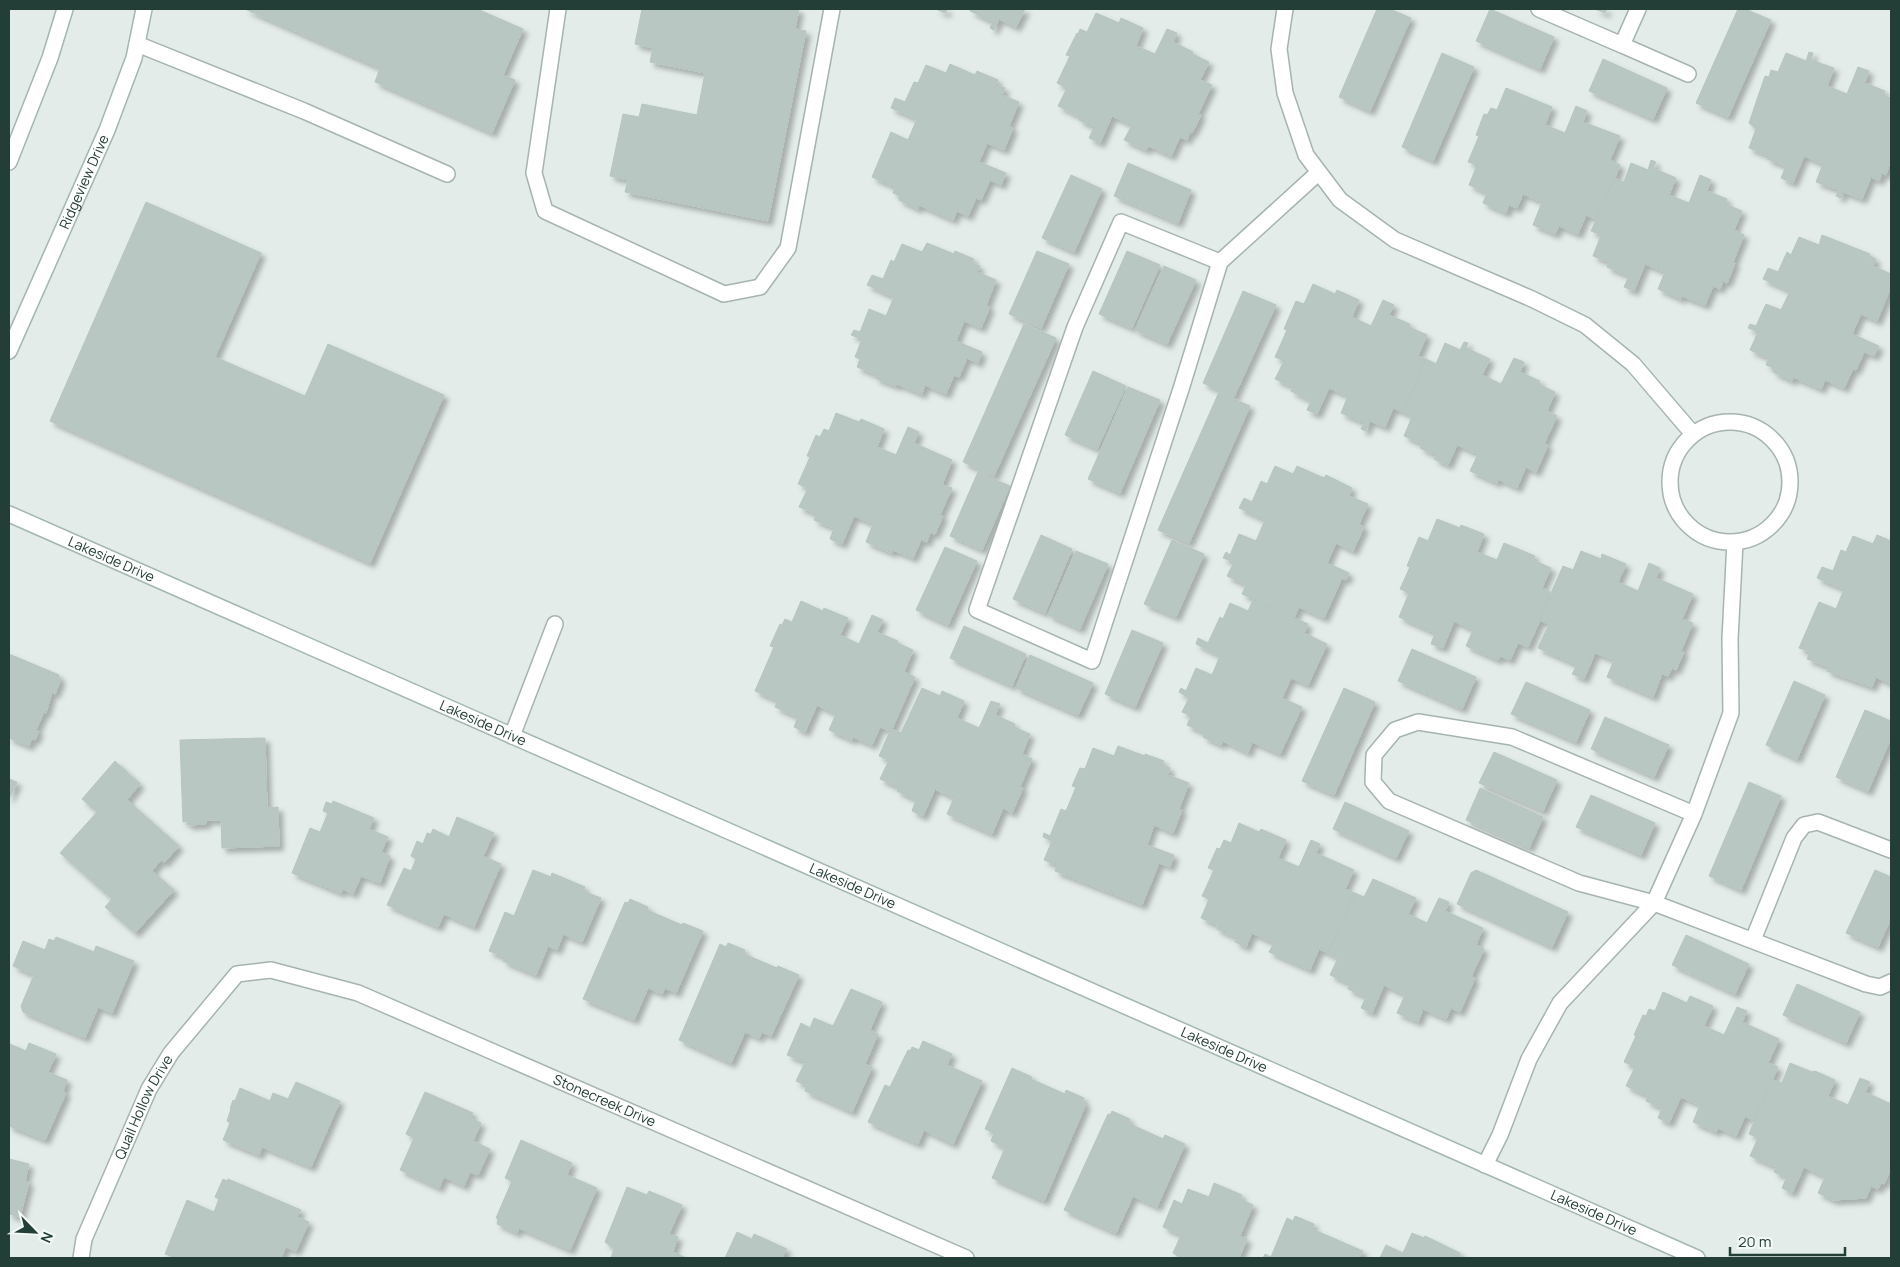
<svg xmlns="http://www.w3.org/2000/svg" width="1900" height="1267" font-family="Manrope,sans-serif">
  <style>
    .building { fill: #b8c7c2; stroke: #b6c5c0; filter: url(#shadow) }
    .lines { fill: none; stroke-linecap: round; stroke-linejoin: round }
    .lane-casing { stroke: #a6b4b0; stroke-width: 18 }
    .street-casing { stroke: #a6b4b0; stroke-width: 18 }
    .secondary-casing { stroke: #a2b7b1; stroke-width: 18 }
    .lane { stroke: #fff; stroke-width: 15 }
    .street { stroke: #fff; stroke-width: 15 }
    .secondary { stroke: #fff; stroke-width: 15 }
    .labels { text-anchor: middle; stroke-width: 4; stroke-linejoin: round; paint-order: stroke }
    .street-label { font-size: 14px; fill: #233d37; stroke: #f3f9f6 }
  </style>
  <defs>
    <filter id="shadow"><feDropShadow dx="4.5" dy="4.5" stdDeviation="2.5" flood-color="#0004"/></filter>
  </defs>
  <rect width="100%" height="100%" fill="#e3ece9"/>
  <path class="building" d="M245,9H477L523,29L503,75L515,80L492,133L375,82L380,68Z
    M642,9H799L795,29L806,31L768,221L625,192L628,180L610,176L623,114L639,117L642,104L697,115L705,73L650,62L653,48L635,44Z
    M936,9H948L945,13Z
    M971,9H1025L1016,27L999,19L994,30L990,28L993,22L970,11Z
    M1377,9H1390L1411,18L1370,111L1339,97Z
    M1490,9L1554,37L1540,69L1476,41Z
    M1595,9H1607L1605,13Z
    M1738,9H1745L1771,20L1728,117L1696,103Z
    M1096,13L1119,23L1121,18L1143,28L1136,46L1155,54L1167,29L1177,33L1173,42L1193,52L1192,54L1209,62L1200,80L1212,85L1198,114L1201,115L1192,133L1190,132L1187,140L1180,137L1171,156L1149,146L1146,150L1124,140L1132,125L1112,116L1100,143L1089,138L1094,127L1079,120L1080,117L1058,106L1067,88L1057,83L1070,56L1066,55L1077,33L1078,34L1080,29L1087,32Z
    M1809,52L1813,53L1811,60L1834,68L1827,86L1847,94L1858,67L1869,71L1865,83L1885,91L1883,95L1891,98V160L1886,175L1882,173L1879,181L1871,177L1862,199L1843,192L1841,198L1836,196L1839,190L1816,182L1823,164L1804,156L1793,183L1781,178L1786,166L1767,159L1769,156L1749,148L1756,129L1749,123L1765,76L1769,77L1771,70L1778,72L1786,53L1806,61Z
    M1442,53L1474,67L1433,161L1402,147Z
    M1603,59L1667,88L1653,119L1589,91Z
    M950,64L975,75L977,71L998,80L996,85L1005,88L1002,95L1019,102L1009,126L1013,128L1004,150L987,143L979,162L1006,173L1001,185L990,180L981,200L976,198L968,216L957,211L953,220L919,205L918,209L899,200L900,196L893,193L895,187L872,177L891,132L908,140L917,119L891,108L895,98L905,102L914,82L918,83L926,65L946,73Z
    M1506,88L1552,107L1545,125L1565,133L1576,106L1587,111L1583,122L1620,136L1610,160L1620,165L1615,178L1596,219L1586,215L1578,234L1559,226L1555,234L1533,225L1542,202L1523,194L1517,208L1509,205L1506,213L1483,203L1487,193L1469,185L1477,165L1468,162L1479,136L1476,135L1484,114L1487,115L1491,108L1497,110Z
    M1651,160L1656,162L1653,168L1676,178L1669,195L1689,203L1700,175L1711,180L1707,191L1727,199L1725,204L1742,211L1734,230L1744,235L1733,262L1735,263L1727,283L1723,281L1720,289L1713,286L1705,305L1682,296L1681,299L1658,289L1665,272L1645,264L1634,291L1624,287L1629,276L1607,267L1609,262L1593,256L1601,235L1591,231L1615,178L1624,182L1631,163L1648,170Z
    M1128,163L1191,190L1178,223L1114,196Z
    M1071,175L1102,189L1074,252L1042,238Z
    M146,202L261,253L215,357L305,396L328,344L444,395L370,563L50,421Z
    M1822,235L1870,254L1869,256L1876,259L1873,266L1891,274V287L1877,321L1861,314L1852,334L1879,346L1874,356L1864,352L1856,370L1853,369L1844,388L1825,380L1821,389L1793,377L1792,381L1773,372L1774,368L1766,365L1769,358L1750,350L1758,332L1748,328L1750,324L1756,326L1766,304L1781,310L1790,291L1763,279L1768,268L1778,272L1787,252L1791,255L1799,237L1819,245Z
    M927,243L954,254L955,251L974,259L972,263L980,266L977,272L996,280L986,306L990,307L981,328L964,321L956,341L982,352L978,363L967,358L959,377L954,375L946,394L925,385L922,394L897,384L896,386L875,378L877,375L857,367L860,359L855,357L862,339L851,335L854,330L860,332L869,309L886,316L894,297L867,285L872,275L883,279L891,260L894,262L902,244L922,252Z
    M1037,251L1069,264L1041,328L1009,314Z
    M1127,251L1160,265L1132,328L1099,314Z
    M1164,266L1196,280L1167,344L1135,330Z
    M1313,284L1335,294L1337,290L1359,300L1352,317L1371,326L1383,300L1394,305L1389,315L1410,324L1409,327L1427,335L1418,356L1426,359L1403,412L1393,408L1385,427L1370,421L1366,431L1361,429L1364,423L1341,413L1348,396L1329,388L1317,414L1307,410L1311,401L1291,391L1293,387L1275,379L1284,361L1275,357L1287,330L1284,329L1296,301L1304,304Z
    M1243,291L1276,305L1234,397L1203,383Z
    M1024,324L1056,338L994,476L963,462Z
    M1464,342L1468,343L1466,348L1490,359L1482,375L1501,384L1514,358L1524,362L1520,372L1540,381L1538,384L1555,392L1547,411L1557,416L1544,444L1548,445L1536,472L1526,467L1517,488L1498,479L1497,483L1470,471L1478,454L1457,445L1448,465L1434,459L1436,455L1420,448L1422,444L1404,436L1412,417L1403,412L1426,359L1436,364L1445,343L1460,350Z
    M1093,371L1126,386L1097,449L1065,435Z
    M1128,387L1160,400L1120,493L1088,479Z
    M1219,392L1250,406L1189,543L1158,530Z
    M836,413L859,422L861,419L884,429L877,447L896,455L908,427L919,432L914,443L952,460L942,485L952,488L940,515L943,516L935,534L930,533L927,542L921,540L913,558L893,550L892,553L866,542L873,524L854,516L842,544L830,539L834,528L814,520L816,514L799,507L808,488L798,484L810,457L807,456L816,435L820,437L824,429L829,431Z
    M1275,466L1293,474L1297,466L1324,478L1326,475L1352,488L1349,496L1368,504L1359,524L1364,527L1353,551L1336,543L1327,563L1349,573L1346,580L1342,578L1324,618L1299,607L1294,618L1242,594L1246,585L1227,576L1234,562L1223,558L1226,552L1230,555L1239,534L1256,541L1265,520L1239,508L1244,498L1252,502L1261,481L1267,484Z
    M978,472L1010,486L982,550L950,536Z
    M1437,519L1460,528L1461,525L1484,534L1477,552L1497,560L1504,543L1535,556L1533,560L1551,568L1542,588L1550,592L1546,602L1548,603L1528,647L1518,643L1510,660L1500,656L1498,660L1466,646L1473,630L1454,621L1443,648L1431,644L1435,633L1399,617L1409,593L1400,589L1410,567L1407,566L1419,537L1428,541Z
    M1041,535L1072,549L1045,613L1013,599Z
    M1877,535L1891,541V684L1876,677L1872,687L1827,671L1828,667L1807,659L1810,652L1799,648L1819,602L1836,609L1844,589L1817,578L1822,567L1833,571L1841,550L1846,552L1853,536L1873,544Z
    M1172,540L1204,554L1176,617L1144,604Z
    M945,547L977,561L948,625L916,610Z
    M1076,551L1108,564L1080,629L1048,615Z
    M1581,551L1601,559L1602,554L1626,564L1618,582L1638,591L1649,563L1660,568L1656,578L1693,594L1682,619L1693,623L1681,651L1684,652L1676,670L1672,668L1668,676L1662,674L1653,697L1607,677L1614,660L1595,653L1584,679L1572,674L1577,665L1538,648L1549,624L1539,620L1563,566L1573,570Z
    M1253,600L1308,624L1304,633L1327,644L1308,685L1291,678L1282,698L1302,707L1280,754L1252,742L1248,753L1223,741L1221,745L1203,737L1205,733L1187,725L1191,716L1182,712L1189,698L1179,692L1181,688L1186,691L1196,668L1212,675L1220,656L1196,644L1198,638L1208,643L1220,617L1223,619L1230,603L1248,611Z
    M801,601L823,611L824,608L848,618L840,635L859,644L872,615L883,620L877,632L898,641L897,643L913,650L904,672L915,677L892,729L890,731L880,727L872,745L853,737L852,740L829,730L836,714L817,705L805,732L794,727L798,717L775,707L778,701L755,691L774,647L770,646L780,624L782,625L785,619L792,622Z
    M964,626L1026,654L1012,686L950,658Z
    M1132,630L1163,643L1135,707L1105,694Z
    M1412,649L1476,677L1462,709L1398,681Z
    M9,654L59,675L58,678L61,679L55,694L52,692L46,713L44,712L36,730L39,731L35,740L32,739L29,746L9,738Z
    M1030,655L1093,683L1078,715L1016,688Z
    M1794,681L1825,695L1797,759L1766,745Z
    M1526,682L1590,710L1576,742L1511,714Z
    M922,688L940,696L942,691L964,701L957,718L979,728L991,701L1000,704L995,715L1015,724L1014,727L1030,734L1022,754L1032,759L1020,787L1023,788L1012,813L1003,808L992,834L947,814L954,798L935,789L923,816L912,811L916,800L897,791L898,787L880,779L889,760L879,756L890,731L892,729L901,733Z
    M1344,688L1375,702L1334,795L1302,781Z
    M1865,710L1891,721V738L1868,791L1836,777Z
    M1605,717L1669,745L1654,777L1591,749Z
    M265,738L267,808L278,807L279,846L222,848L221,820H206V824L188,825L187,821L183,822L180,740Z
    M1118,746L1145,756V754L1164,761L1162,765L1170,768L1168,775L1189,783L1179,809L1182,810L1173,833L1154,825L1147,845L1174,855L1170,867L1159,863L1142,905L1055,871L1057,865L1044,860L1052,841L1043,837L1044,833L1050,836L1061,809L1066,811L1076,787L1072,786L1080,768L1085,769L1093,748L1114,756Z
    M1494,752L1557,780L1543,811L1479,783Z
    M115,761L140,784L127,800L179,846L164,863L161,860L152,871L174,890L135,933L105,907L112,899L60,853L97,812L82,799Z
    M9,779L17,782L9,799Z
    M1749,782L1781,796L1741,890L1709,876Z
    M1480,788L1543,817L1529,848L1466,820Z
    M1591,795L1655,823L1641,855L1576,827Z
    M333,801L374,818L369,829L388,837L381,852L390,856L380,883L361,876L353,894L343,889L341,893L292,873L310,828L320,832L328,813L323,811L326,802L332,804Z
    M1345,802L1409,831L1396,858L1333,829Z
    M457,817L494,833L483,856L501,864L474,927L444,914L438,927L387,905L404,868L411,871L416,859L411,856L417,841L423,844L427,833L431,834L433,829L449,837Z
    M1239,823L1259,832L1261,829L1286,840L1278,858L1299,867L1311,840L1320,844L1316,853L1354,870L1345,889L1355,893L1328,953L1319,949L1310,970L1269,952L1274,943L1252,933L1246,947L1235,942L1237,938L1217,929V925L1201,918L1209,899L1202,896L1214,870L1208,868L1217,848L1220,849L1224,840L1231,843Z
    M533,870L551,877L552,873L585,887L583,891L601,898L582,942L563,934L557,950L548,946L536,975L503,961L504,957L489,951L505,912L514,916Z
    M1476,870L1568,912L1552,947L1457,904L1471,873Z
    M1875,870L1891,877V918L1878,947L1846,933Z
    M1373,879L1416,898L1408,914L1427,923L1439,898L1449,902L1445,911L1483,928L1476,945L1484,949L1471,977L1475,978L1460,1012L1451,1008L1446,1019L1423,1009L1418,1022L1397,1013L1405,995L1384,985L1372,1013L1361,1008L1366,997L1348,989L1350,984L1330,975L1338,958L1328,953L1355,893L1364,897Z
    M630,899L648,907L647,910L682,925L683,923L703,931L676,993L665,988L662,994L648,988L634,1020L583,999L625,902L628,903Z
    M1686,935L1749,964L1735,994L1672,965Z
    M56,937L94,952L96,946L134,961L112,1013L98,1007L85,1038L23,1012L21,1006L34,975L13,966L23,941L45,950L49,939L54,941Z
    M728,943L745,950L744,954L777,968L778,966L799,975L771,1036L762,1032L759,1038L745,1032L731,1063L679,1040L720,944L726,947Z
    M1797,984L1860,1012L1846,1043L1783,1015Z
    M851,989L882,1002L870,1030L878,1034L865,1064L872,1067L852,1112L805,1091L807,1086L796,1081L805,1062L787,1055L801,1023L810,1028L814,1018L833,1026Z
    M1663,992L1687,1003L1690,996L1713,1006L1704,1026L1724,1035L1737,1007L1747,1011L1742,1022L1779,1039L1768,1063L1778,1067L1754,1121L1745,1116L1736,1136L1718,1128L1716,1132L1693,1122L1700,1105L1681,1097L1669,1123L1658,1118L1662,1108L1646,1101L1648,1096L1626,1086L1635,1067L1624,1062L1636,1036L1634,1035L1643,1015L1646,1016L1649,1009L1655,1011Z
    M923,1041L952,1054L947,1065L982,1081L953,1144L924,1130L918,1144L868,1122L885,1085L890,1087L908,1050L910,1051L912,1047L919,1050Z
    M29,1043L56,1054L48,1072L67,1080L63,1091L66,1093L45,1140L9,1126V1047L10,1044L26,1051Z
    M1790,1063L1812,1072L1815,1071L1835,1080L1828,1096L1848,1105L1860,1078L1870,1082L1865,1092L1891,1104V1159L1889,1163L1891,1164V1169L1884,1184L1881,1183L1878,1189L1871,1186L1866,1198L1833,1200L1818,1193L1825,1177L1804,1167L1792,1193L1782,1188L1787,1177L1774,1172L1776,1167L1750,1156L1758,1138L1749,1134L1754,1121L1773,1080L1782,1083Z
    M1012,1068L1032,1077L1031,1079L1065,1094L1066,1090L1084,1098L1082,1102L1086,1104L1044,1201L992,1178L1005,1148L991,1141L994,1133L985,1129Z
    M296,1082L340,1101L311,1167L262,1147L259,1155L223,1140L230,1123L227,1121L231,1109H230L233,1100L235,1101L240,1088L270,1101L273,1093L288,1099Z
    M425,1092L473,1113L470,1118L481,1123L473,1141L490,1149L478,1175L470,1172L464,1186L444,1177L439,1188L400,1170L414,1138L406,1134Z
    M1112,1111L1130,1119L1128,1123L1163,1139L1165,1135L1185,1144L1157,1207L1133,1196L1116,1233L1064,1210L1108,1114L1110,1115Z
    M521,1140L572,1163L567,1175L597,1188L570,1250L519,1228L517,1233L497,1224L498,1219L496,1218L512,1181L505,1178Z
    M9,1159L29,1164L25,1181L29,1182L20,1217L9,1214Z
    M223,1179L227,1181L228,1179L301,1210L297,1217L309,1222L296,1251L286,1247L281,1258H176L165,1254L187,1200L214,1212L219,1199L215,1197Z
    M1214,1183L1242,1195L1240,1199L1253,1205L1240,1236L1247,1239L1239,1258H1181L1173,1253L1181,1235L1163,1227L1174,1200L1182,1204L1188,1189L1209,1197Z
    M627,1187L647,1195L649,1191L682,1205L669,1234L678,1237L673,1252L686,1258H611L614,1249L605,1242Z
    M1295,1216L1314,1224L1312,1229L1363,1251L1359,1258H1263L1265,1254L1271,1257L1287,1218L1293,1221Z
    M737,1232L752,1239L754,1234L787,1249L782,1258H725Z
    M1412,1233L1424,1238L1425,1236L1460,1253L1458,1258H1380L1386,1245L1403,1253Z"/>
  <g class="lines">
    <defs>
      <path id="lane" d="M558,9L534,173L545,211L724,294L760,287L788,248L832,9
        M1285,9L1279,49L1285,93L1306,155L1340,200L1395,240L1532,299L1585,325L1633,364L1693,434
        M1539,9L1622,45L1638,9
        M137,44L304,111L447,174
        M1622,45L1688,74
        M1220,262L1181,389L1092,661L977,610L1075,327L1121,222L1220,262L1318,173
        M1670 482a60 60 0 1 1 120 0a60 60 0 1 1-120 0Z
        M512,736L555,624
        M1694,814L1512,737L1418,722L1395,730L1374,755L1373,782L1389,801L1579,883L1654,903L1866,984L1880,987L1891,982
        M1753,940L1794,838L1804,825L1818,822L1891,850
        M1485,1165L1500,1135L1529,1059L1560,1003L1654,903L1694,814L1731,713L1730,639L1735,542"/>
      <g id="street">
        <path id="s1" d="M81,1258L84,1239L149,1089L171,1053L237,974L271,970L358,993L966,1258"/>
      </g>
      <g id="secondary">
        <path d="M9,162L50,58L65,9"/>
        <path id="s2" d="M9,351L107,130L134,58L144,9"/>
        <path id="s3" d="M9,514L1697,1258"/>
      </g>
    </defs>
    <use href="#lane" class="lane-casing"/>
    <use href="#street" class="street-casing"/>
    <use href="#secondary" class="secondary-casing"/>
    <use href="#lane" class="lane"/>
    <use href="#street" class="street"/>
    <use href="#secondary" class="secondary"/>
  </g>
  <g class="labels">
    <g class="street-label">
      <text dy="5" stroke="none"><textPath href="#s2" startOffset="185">Ridgeview Drive</textPath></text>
      <text dy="5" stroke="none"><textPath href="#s3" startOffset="112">Lakeside Drive</textPath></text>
      <text dy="5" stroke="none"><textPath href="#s3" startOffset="518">Lakeside Drive</textPath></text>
      <text dy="5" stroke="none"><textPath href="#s3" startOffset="922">Lakeside Drive</textPath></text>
      <text dy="5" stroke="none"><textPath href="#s3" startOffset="1328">Lakeside Drive</textPath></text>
      <text dy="5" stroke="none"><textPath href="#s1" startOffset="721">Stonecreek Drive</textPath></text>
      <text dy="5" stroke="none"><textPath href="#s1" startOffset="164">Quail Hollow Drive</textPath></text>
      <text dy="5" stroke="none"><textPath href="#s3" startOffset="1732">Lakeside Drive</textPath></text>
    </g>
  </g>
  <rect width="1900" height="1267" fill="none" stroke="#233d37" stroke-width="20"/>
  <g transform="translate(35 1232) rotate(114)" stroke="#f3f9f6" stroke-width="4" paint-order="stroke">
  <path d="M0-4L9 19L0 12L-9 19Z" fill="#233d37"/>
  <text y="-8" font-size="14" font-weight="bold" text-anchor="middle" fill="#233d37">N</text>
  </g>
  <path d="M1730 1247v8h115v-8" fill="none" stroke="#233d37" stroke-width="2.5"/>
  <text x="1738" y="1247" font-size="15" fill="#233d37" stroke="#f3f9f6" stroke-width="4" paint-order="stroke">20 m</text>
</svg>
